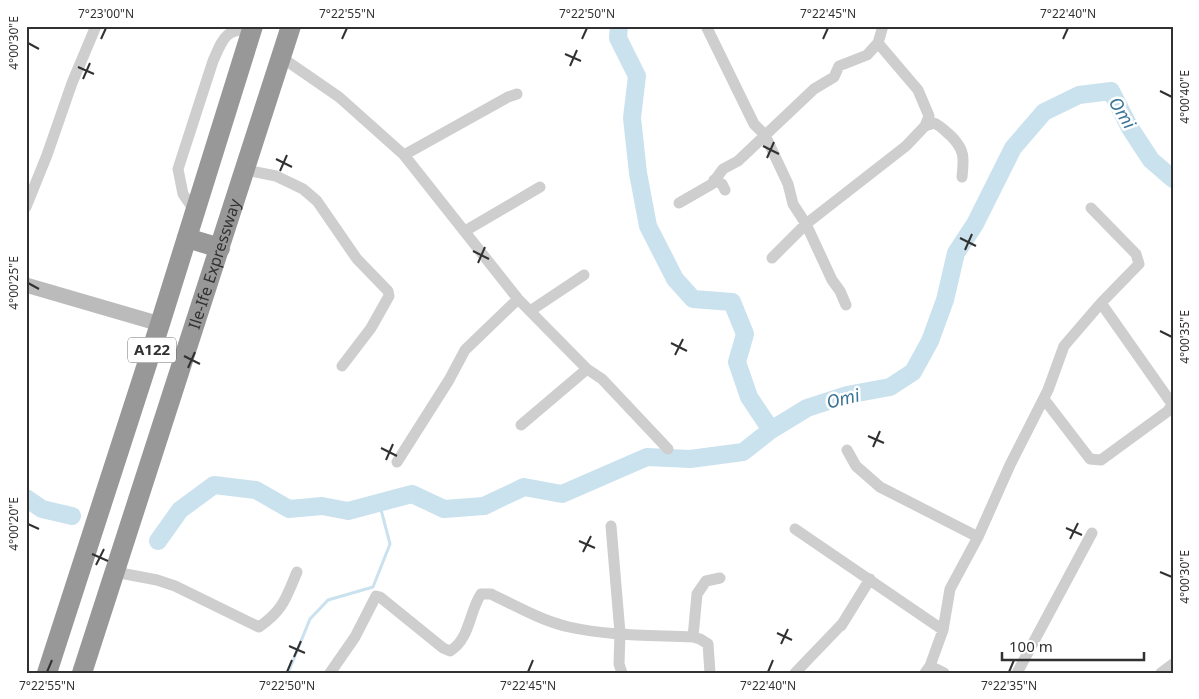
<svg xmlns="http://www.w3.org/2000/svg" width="1199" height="699" font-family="'Noto Sans',sans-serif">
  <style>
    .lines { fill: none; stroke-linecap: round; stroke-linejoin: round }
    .stream { stroke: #cae1ee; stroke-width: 3 }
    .river { stroke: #cae1ee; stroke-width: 18 }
    .street { stroke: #cecece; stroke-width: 11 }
    .secondary { stroke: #bbb; stroke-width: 15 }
    .highway { stroke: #989898; stroke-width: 20 }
    .ticks { fill: none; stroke: #313131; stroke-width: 2 }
    .labels { text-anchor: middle; stroke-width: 5; stroke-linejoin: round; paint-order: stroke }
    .shield { fill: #fff; stroke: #6f6f6f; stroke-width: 1 }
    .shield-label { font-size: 15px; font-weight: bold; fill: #313131 }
    .street-label { font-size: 16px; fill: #313131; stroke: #fff }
    .water-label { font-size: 18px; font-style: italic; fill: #3b7497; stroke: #fff }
    .neatline { fill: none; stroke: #313131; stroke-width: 2 }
    .ticks-label { font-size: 12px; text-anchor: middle; fill: #313131 }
  </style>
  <rect width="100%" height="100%" fill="#fff"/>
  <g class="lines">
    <path class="stream" d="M288,673L310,619L328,600L373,587L390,544L379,502"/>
    <path class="river" d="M619,26L618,38L637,76L632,118L638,173L648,226L675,279L693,299L732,302L745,334L737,362L749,397L771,430
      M26,498L42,509L72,516
      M158,541L180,510L214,485L256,490L289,509L322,506L348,511L412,494L444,509L484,506L524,487L562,494L647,457L690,459L743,452L771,430L807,408L847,395L890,387L913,372L930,341L945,300L956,253L975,224L1013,148L1044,112L1079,95L1111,91L1130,128L1151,160L1173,179"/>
    <path class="street" d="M706,26L754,124L765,135L788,184L793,204L806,224L832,280L840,291L846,305
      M883,26L878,43L918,90L929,116L925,126L934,123C941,126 945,131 951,136C965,150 964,158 962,177
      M281,57L339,97L404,155L518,299L587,369L602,379L668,449
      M404,155L508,97L517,94
      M246,170L276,176L303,189L317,201L357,259L388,291L389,296L371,328L342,366
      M714,180L722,184L725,190
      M679,203L712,184L723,169L738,161L814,89L834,77L839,66L867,55L878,43
      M26,207L47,155L72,83L96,26
      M194,210L183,194L178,169L213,61C223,39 225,28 251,30
      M465,231L540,187
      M772,258L806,224L906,146L925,126
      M530,311L584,275
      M1044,399L1090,459L1101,460L1168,411L1172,404L1101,303
      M521,425L587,369
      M847,450L856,466L880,487L978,537
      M397,462L449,380L465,350L518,299
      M611,526L620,633L619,664L622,673
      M795,529L943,630
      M115,572L157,580L175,586L259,627C284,610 286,597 297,572
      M841,626L870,579
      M930,666L944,673
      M330,673L355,637L376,596L380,597L443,648L450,651C470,639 469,612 481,594H491C516,606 542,621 569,627C609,636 652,635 693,637
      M710,673L708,644L700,639L693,637L697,594L706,581L720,578
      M795,673L842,624
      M925,673L930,666L943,630L950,589L978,537L1010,465L1048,390L1064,346L1101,303L1139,264L1136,254L1091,208
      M1017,673L1092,533
      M1161,673L1173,664"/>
    <path class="secondary" d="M26,285L160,324"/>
    <g class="highway">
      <path d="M187,238L220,248"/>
      <path d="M47,673L160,324L253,26"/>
      <path id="s1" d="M82,673L291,26"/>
    </g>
  </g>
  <path class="ticks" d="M101,39L106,28M342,39L347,28M582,39L587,28M823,39L828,28M1063,39L1068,28M28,43L39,49M565,54L581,61M570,66L577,50M78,67L94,74M83,79L90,63M1160,91L1172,97M763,146L779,154M767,158L774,142M276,159L292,167M280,171L287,155M960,238L976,246M965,250L972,234M473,251L489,259M478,263L485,247M28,283L39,289M1160,331L1172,337M671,343L687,351M675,355L683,339M184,356L200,364M188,368L195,352M868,436L884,443M873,447L880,431M381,448L397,456M386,460L393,444M28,524L39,529M1066,528L1082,535M1070,539L1078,523M579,541L595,548M583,552L591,536M92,554L108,561M96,565L104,549M1160,572L1172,577M777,633L792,640M781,644L788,629M289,646L305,653M294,657L301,641M47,672L52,660M287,672L292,660M528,672L533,660M768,672L773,660M1009,672L1014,660"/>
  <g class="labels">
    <rect class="shield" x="128" y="337.5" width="48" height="25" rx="4"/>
    <g class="shield-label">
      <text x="152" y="355">A122</text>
    </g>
    <g class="street-label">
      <text dy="6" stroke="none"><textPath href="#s1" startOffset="430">Ile-Ife Expressway</textPath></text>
    </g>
    <g class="water-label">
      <text transform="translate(1122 113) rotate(58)" y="6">Omi</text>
      <text transform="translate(843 399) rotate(-14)" y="6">Omi</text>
    </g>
  </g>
  <rect width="1199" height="699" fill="none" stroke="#ffffff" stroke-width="55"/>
  <path d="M1002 652v8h142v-8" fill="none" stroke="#313131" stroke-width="2.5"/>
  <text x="1009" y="652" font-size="15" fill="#313131" stroke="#ffffff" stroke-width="4" paint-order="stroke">100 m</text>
  <rect x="28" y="28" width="1144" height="644" class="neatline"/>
  <g class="ticks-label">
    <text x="106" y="18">7°23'00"N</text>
    <text x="347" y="18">7°22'55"N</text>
    <text x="587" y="18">7°22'50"N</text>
    <text x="828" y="18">7°22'45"N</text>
    <text x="1068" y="18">7°22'40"N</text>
    <text transform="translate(14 43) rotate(-90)" y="4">4°00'30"E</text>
    <text transform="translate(1185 97) rotate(-90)" y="4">4°00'40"E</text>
    <text transform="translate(14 283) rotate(-90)" y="4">4°00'25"E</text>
    <text transform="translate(1185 337) rotate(-90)" y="4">4°00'35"E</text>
    <text transform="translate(14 524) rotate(-90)" y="4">4°00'20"E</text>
    <text transform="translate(1185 577) rotate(-90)" y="4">4°00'30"E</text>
    <text x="47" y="690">7°22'55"N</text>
    <text x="287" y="690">7°22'50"N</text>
    <text x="528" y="690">7°22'45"N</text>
    <text x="768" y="690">7°22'40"N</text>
    <text x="1009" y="690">7°22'35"N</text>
  </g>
</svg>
